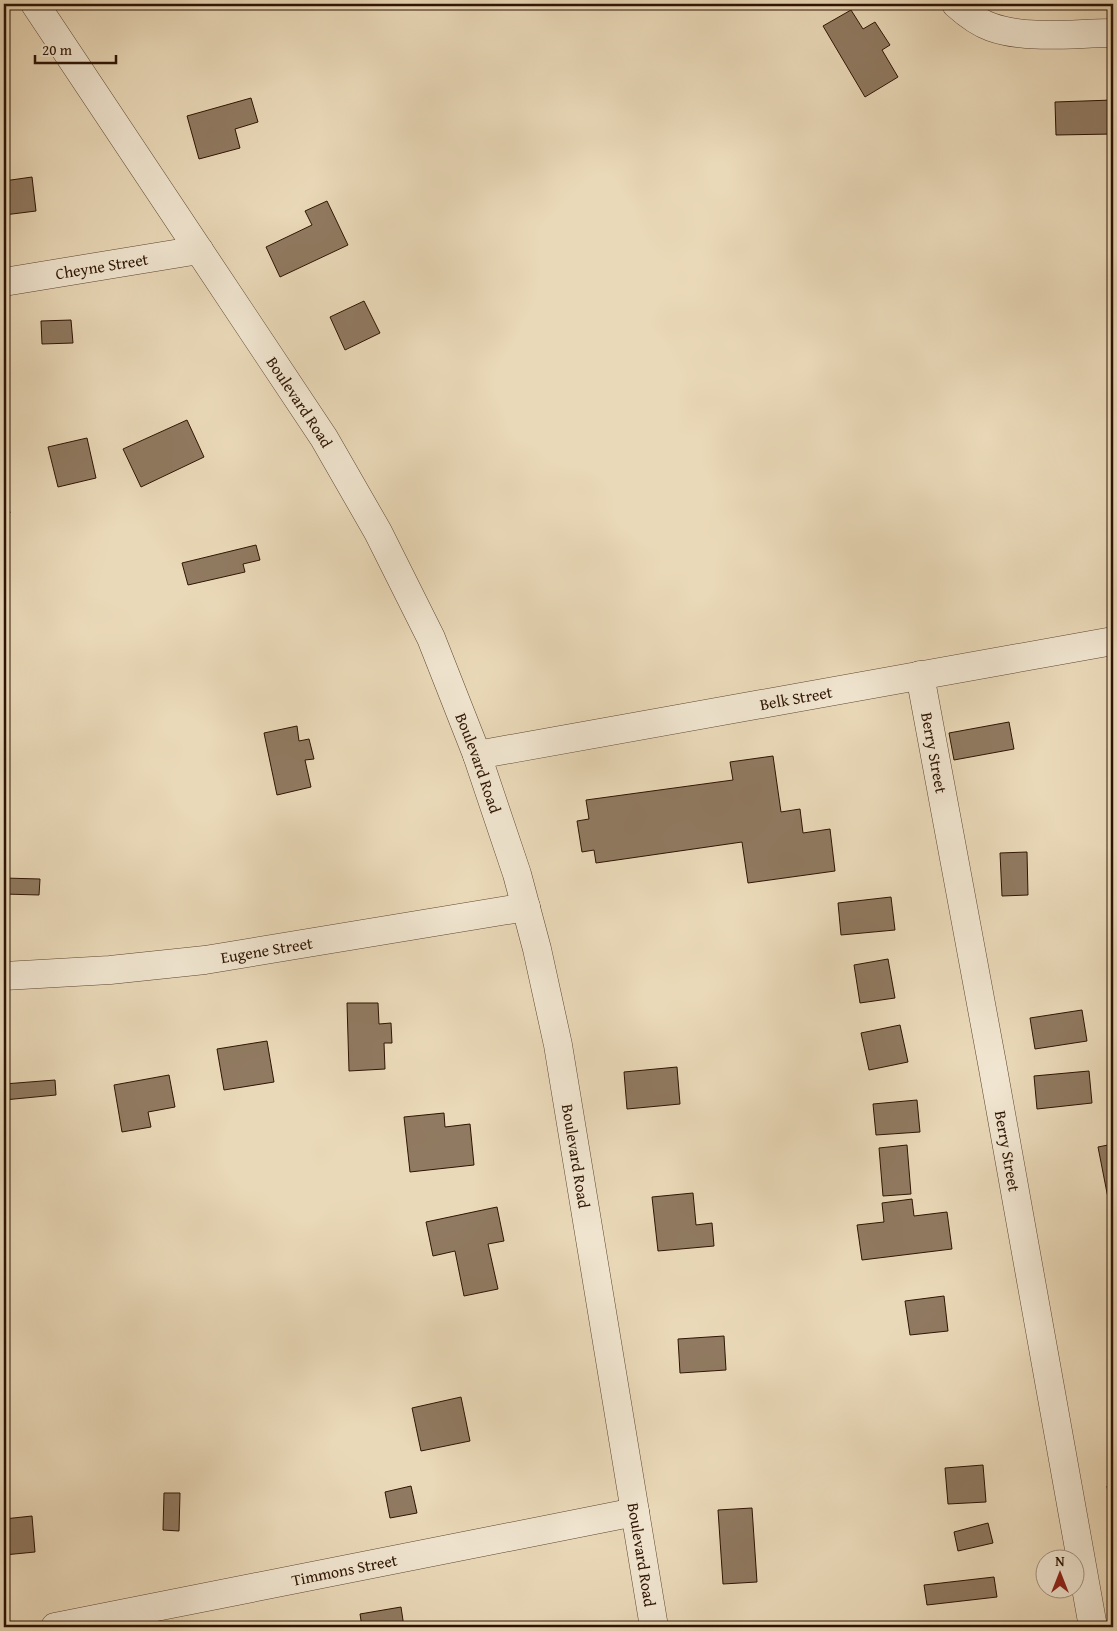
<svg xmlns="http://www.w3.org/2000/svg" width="1117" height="1631" font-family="'Gentium Book Plus',serif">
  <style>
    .building { fill: #907a61; stroke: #2e1403 }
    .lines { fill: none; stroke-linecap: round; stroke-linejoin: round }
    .minor-casing { stroke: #5d4530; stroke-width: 29 }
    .tertiary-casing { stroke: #5d4530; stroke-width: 29 }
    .minor { stroke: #f1e6d1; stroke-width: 28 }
    .tertiary { stroke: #f1e6d1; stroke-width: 28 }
    .labels { text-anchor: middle; stroke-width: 5; stroke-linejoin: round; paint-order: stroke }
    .street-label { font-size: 16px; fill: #2e1403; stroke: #f1e6d1 }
  </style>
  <rect width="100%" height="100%" fill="#ead9b8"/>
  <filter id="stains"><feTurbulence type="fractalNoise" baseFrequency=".004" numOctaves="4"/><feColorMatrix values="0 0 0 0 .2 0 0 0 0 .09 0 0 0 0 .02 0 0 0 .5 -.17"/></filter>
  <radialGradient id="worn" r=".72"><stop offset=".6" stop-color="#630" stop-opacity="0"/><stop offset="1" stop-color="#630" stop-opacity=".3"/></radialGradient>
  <path class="building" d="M851,10L863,29L875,22L890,45L882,50L898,77L865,97L823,26Z
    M251,98L258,122L235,129L240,148L199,159L187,116Z
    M1113,100V134L1056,135L1055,102Z
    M32,177L36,211L4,215V181Z
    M327,201L348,245L280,277L266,247L312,225L305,211Z
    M364,301L380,333L345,350L330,317Z
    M71,320L73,343L42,344L41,321Z
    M187,420L204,457L141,487L123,449Z
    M87,438L96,478L58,487L48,447Z
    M4,496H6L10,513L4,514Z
    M256,545L260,560L243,564L245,572L188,585L182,563Z
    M1009,722L1014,749L954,760L949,733Z
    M297,726L299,741L309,739L314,759L305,760L311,787L277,795L264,733Z
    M773,756L781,812L800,809L803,833L830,829L835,871L748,883L742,842L596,863L594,850L582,852L577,821L589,819L586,800L733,780L730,762Z
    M1027,852L1028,895L1002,896L1000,853Z
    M4,878L40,879L39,895L4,894Z
    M891,897L895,930L841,935L838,903Z
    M888,959L895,998L860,1003L854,965Z
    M347,1003H378L379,1024L391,1023L392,1043H384L385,1069L349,1071Z
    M1082,1010L1087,1041L1035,1049L1030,1018Z
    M900,1025L908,1062L869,1070L861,1033Z
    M267,1041L274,1082L224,1090L217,1049Z
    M677,1067L680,1104L627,1109L624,1072Z
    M1089,1071L1092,1103L1037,1109L1034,1076Z
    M169,1075L175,1107L148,1112L151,1127L122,1132L114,1085Z
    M55,1080L56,1095L4,1100V1084Z
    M917,1100L920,1132L876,1135L873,1104Z
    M444,1113L445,1127L470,1124L474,1165L410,1172L404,1117Z
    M1113,1144V1197L1108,1198L1098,1147Z
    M907,1145L911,1194L883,1196L879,1148Z
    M693,1193L696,1225L712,1223L714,1246L658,1251L652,1197Z
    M912,1199L914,1216L947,1212L952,1249L862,1260L857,1225L884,1222L882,1203Z
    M497,1207L504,1241L488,1244L498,1289L464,1296L455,1251L433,1256L426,1222Z
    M944,1296L948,1331L910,1335L905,1301Z
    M724,1336L726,1370L680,1373L678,1339Z
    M461,1397L470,1441L421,1451L412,1408Z
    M983,1465L986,1502L948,1504L945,1468Z
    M1113,1485V1523H1112L1107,1486Z
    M411,1486L417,1513L390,1518L385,1492Z
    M164,1493H180L179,1531L163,1530Z
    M752,1508L757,1582L723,1584L718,1510Z
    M32,1516L35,1552L4,1555V1519Z
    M988,1523L993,1543L958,1551L954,1532Z
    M994,1577L997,1597L927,1605L924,1585Z
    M401,1607L404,1627H362L360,1614Z"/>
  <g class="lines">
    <defs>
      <g id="minor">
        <path d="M956,4C966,13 977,22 991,27C1027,40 1075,33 1113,33"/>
        <path id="s1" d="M4,282L199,250"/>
        <path id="s2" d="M920,675L992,1063L1093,1627"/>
        <path id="s3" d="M477,755L1113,641"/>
        <path id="s4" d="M4,976L110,970L205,960L526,907"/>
        <path id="s5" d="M55,1627L635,1512"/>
      </g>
      <g id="tertiary">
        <path id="s6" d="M35,4L324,438L378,532L431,638L477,755L517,874L537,949L558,1045L654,1627"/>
      </g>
    </defs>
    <use href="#minor" class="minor-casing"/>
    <use href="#tertiary" class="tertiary-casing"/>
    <use href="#minor" class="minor"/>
    <use href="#tertiary" class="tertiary"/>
  </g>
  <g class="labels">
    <g class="street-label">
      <text dy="6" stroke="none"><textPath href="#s1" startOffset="99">Cheyne Street</textPath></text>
      <text dy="6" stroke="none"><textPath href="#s6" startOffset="478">Boulevard Road</textPath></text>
      <text dy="6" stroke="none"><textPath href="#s3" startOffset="324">Belk Street</textPath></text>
      <text dy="6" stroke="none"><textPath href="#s2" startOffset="79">Berry Street</textPath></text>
      <text dy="6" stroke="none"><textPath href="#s6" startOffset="882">Boulevard Road</textPath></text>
      <text dy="6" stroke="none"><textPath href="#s4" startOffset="264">Eugene Street</textPath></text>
      <text dy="6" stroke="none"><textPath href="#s2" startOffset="484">Berry Street</textPath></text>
      <text dy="6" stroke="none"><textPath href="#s6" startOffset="1288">Boulevard Road</textPath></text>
      <text dy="6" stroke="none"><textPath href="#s6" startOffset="1692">Boulevard Road</textPath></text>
      <text dy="6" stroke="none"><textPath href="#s5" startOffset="295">Timmons Street</textPath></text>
    </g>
  </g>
  <rect width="1117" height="1631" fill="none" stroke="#ead9b8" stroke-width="20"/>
  <rect x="5" y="5" width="1107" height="1621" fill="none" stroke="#2e1403" stroke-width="2.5"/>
  <rect x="10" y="10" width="1097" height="1611" fill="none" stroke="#2e1403"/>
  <g transform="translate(1060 1574)"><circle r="24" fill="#f1e6d1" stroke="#a3927f"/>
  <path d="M0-4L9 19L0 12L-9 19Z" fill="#8f2418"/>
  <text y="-8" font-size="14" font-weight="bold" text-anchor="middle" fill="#2e1403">N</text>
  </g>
  <path d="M35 55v8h81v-8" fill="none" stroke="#2e1403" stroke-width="2.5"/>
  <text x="42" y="55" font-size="15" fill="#2e1403" stroke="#f1e6d1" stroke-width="4" paint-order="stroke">20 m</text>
  <rect width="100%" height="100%" filter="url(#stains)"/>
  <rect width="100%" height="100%" fill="url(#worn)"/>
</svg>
